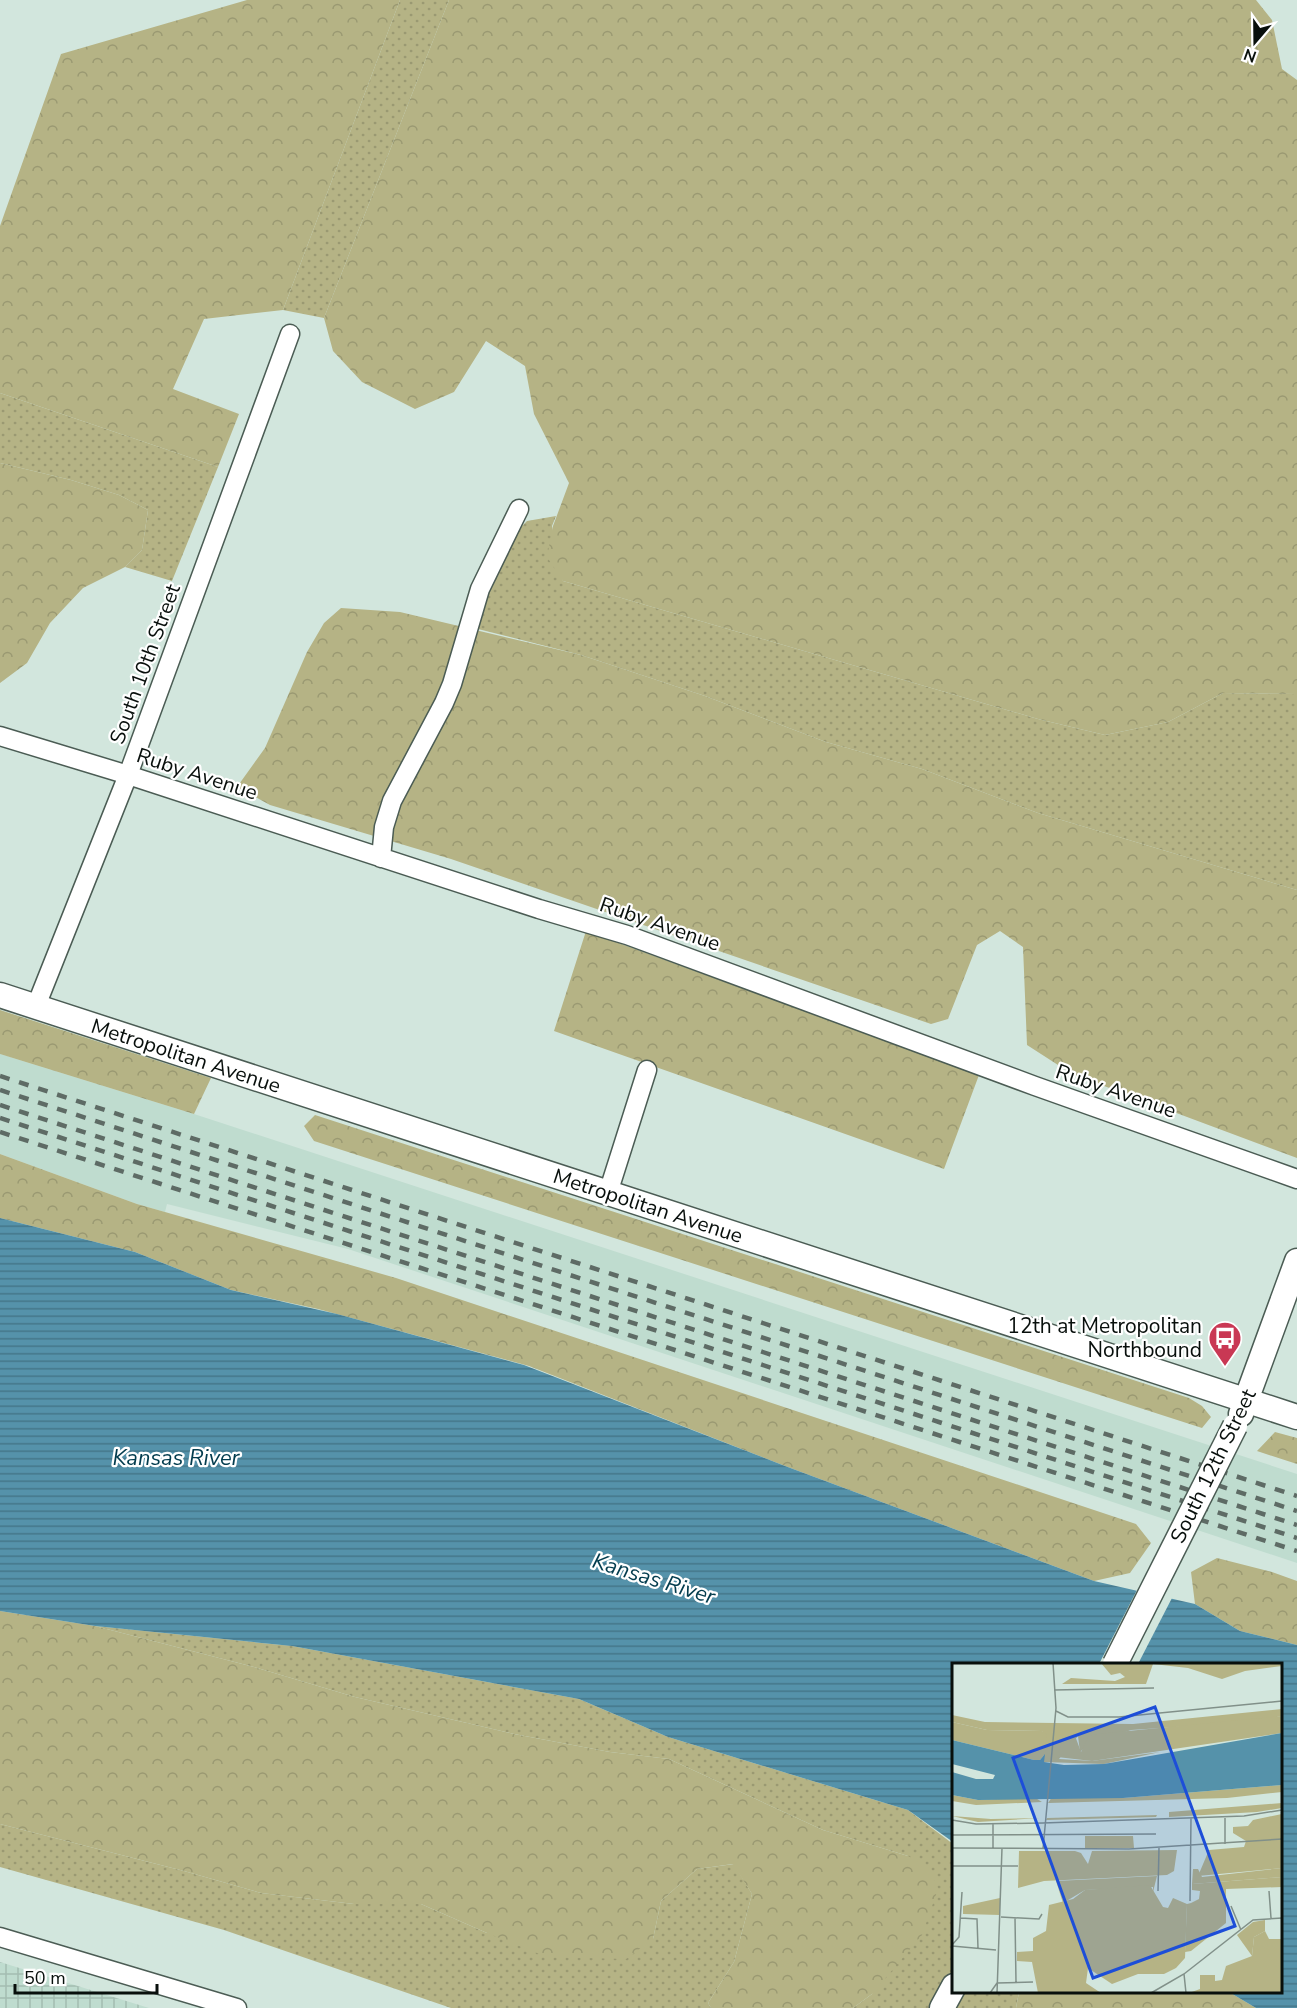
<svg xmlns="http://www.w3.org/2000/svg" width="1297" height="2008" font-family="'Nunito Sans',sans-serif">
  <style>
    .built { fill: #bfdccf }
    .industrial { fill: url(#industrial-grid) }
    .grass { fill: url(#grass-dots) }
    .forest { fill: url(#forest-crowns) }
    .water { fill: url(#water-rules) }
    .pier { fill: #d2e6dd }
    .lines { fill: none; stroke-linecap: round; stroke-linejoin: round }
    .street-casing { stroke: #4b5c54; stroke-width: 21 }
    .secondary-casing { stroke: #4b5c54; stroke-width: 27 }
    .street { stroke: #fff; stroke-width: 18 }
    .secondary { stroke: #fff; stroke-width: 24 }
    .rail { stroke: #5e6b65; stroke-width: 4.5; stroke-dasharray: 10 10; stroke-linecap: butt }
    .secondary-bridge-casing { stroke: #4b5c54; stroke-width: 27; stroke-linecap: butt }
    .secondary-bridge { stroke: #fff; stroke-width: 24 }
    .labels { text-anchor: middle; stroke-width: 4.5; stroke-linejoin: round; paint-order: stroke }
    .street-label { font-size: 21px; fill: #080f0c; stroke: #fff }
    .poi-label { font-size: 21px; fill: #080f0c; stroke: #fff; text-anchor: end }
    .water-label { font-size: 22px; font-style: italic; fill: #033c4e; stroke: #fff }
    .inset-road { fill: none; stroke: #819089; stroke-width: 1.5 }
    .view { fill: #1d4ed8; fill-opacity: 0.15; stroke: #1d4ed8; stroke-width: 3 }
    .inset-edge { fill: none; stroke: #080f0c; stroke-width: 3 }
  </style>
  <defs>
    <pattern id="industrial-grid" width="8" height="8" patternUnits="userSpaceOnUse" patternTransform="scale(1.5)"><rect width="8" height="8" fill="#bfdccf"/><path d="M0 4h8M4 0v8" fill="none" stroke="#a3bcb1"/></pattern>
    <pattern id="grass-dots" width="8" height="8" patternUnits="userSpaceOnUse" patternTransform="scale(1.5)"><rect width="8" height="8" fill="#b5b385"/><path d="M2 2h.1M6 6h.1" fill="none" stroke="#9a9972" stroke-width="1.8" stroke-linecap="round"/></pattern>
    <pattern id="forest-crowns" width="20" height="18" patternUnits="userSpaceOnUse" patternTransform="scale(1.5)"><rect width="20" height="18" fill="#b5b385"/><path d="M2 6a3 3 0 1 1 6 0M12 15a3 3 0 1 1 6 0" fill="none" stroke="#9a9972"/></pattern>
    <pattern id="water-rules" width="6" height="5" patternUnits="userSpaceOnUse" patternTransform="scale(1.5)"><rect width="6" height="5" fill="#5592aa"/><path d="M0 2.5h6" fill="none" stroke="#447689"/></pattern>
  </defs>
  <rect width="100%" height="100%" fill="#d2e6dd"/>
  <path class="built" d="M0,1054L194,1114L1297,1474V1563L348,1249L167,1204L165,1212L137,1204L0,1154Z"/>
  <path class="industrial" d="M0,1962L149,2008H0Z"/>
  <path class="grass" d="M400,0H449L324,318L283,310Z
    M0,393L218,467L172,581L125,567L142,550L148,510L119,495L71,480L0,463Z
    M556,516L552,526L563,581L1038,719L1105,735L1168,722L1223,693L1297,694V890L1038,813L922,769L826,742L705,696L581,655L478,629L484,599L518,530L527,521Z
    M95,1626L292,1646L579,1699L668,1737L908,1810L953,1844L954,1992H1019L1016,2008H853L872,1994L908,1856L823,1830L669,1759L610,1752L514,1734L355,1697L254,1667Z
    M0,1824L184,1871L261,1893L354,1904H421L487,1933L653,1939L661,1901L697,1869L734,1864L752,1894L734,1962L708,2003L711,2008H451L224,1930L0,1867Z"/>
  <path class="forest" d="M247,0H400L283,310L204,319L173,389L239,414L218,467L0,393V226L61,54Z
    M449,0H1256L1272,20L1282,69L1297,80V694L1223,693L1168,722L1105,735L1038,719L563,581L547,557L553,526L569,483L534,414L525,366L486,341L454,392L415,409L362,382L333,351L324,318Z
    M0,463L71,480L119,495L148,510L142,550L125,567L83,588L50,623L27,663L0,683Z
    M341,608L400,612L581,655L705,696L826,742L922,769L1038,813L1297,890V1158L1072,1074L1027,1045L1023,947L1000,931L977,945L948,1019L931,1024L451,859L270,805L237,787L265,748L307,652L324,623Z
    M586,931L979,1075L944,1169L554,1031Z
    M0,1010L211,1078L194,1114L0,1054Z
    M315,1115L1189,1398L1202,1406L1211,1417L1202,1428L314,1141L304,1126Z
    M0,1154L137,1204L396,1278L1136,1524L1151,1543L1130,1573L1094,1581L785,1466L529,1366L318,1309L231,1290L135,1252L0,1218Z
    M1275,1432L1297,1438V1464L1257,1451Z
    M1217,1558L1272,1572L1297,1581V1645L1240,1631L1195,1604L1191,1572Z
    M0,1611L95,1626L254,1667L355,1697L514,1734L610,1752L669,1759L823,1830L908,1856L930,1868L938,1889L922,1935L872,1994L853,2008H711L708,2003L734,1962L752,1894L733,1864L697,1869L661,1901L653,1939L626,1959L547,1957L487,1933L421,1904H354L261,1893L184,1871L0,1824Z
    M1019,1992H1229L1256,2008H1016Z"/>
  <path class="water" d="M0,1218L135,1252L231,1290L337,1314L524,1365L785,1466L1094,1581L1195,1604L1240,1631L1297,1645V2008H1256L1229,1992H1280V1664H954L953,1842L908,1810L668,1737L579,1699L292,1646L95,1626L0,1611Z"/>
  <path class="pier" d="M1138,1588L1173,1596L1138,1664H1099Z"/>
  <g class="lines">
    <defs>
      <path id="street" d="M0,736L128,775L539,909L627,935L1035,1086L1297,1179
        M381,858L384,827L392,801L444,703L452,684L480,589L519,509
        M36,1006L128,775L290,334
        M608,1193L647,1070
        M0,1937L237,2008"/>
      <path id="secondary" d="M0,995L1297,1417
        M1241,1414L1297,1261
        M942,2008L954,1986"/>
    </defs>
    <use href="#street" class="street-casing"/>
    <use href="#secondary" class="secondary-casing"/>
    <use href="#street" class="street"/>
    <use href="#secondary" class="secondary"/>
    <path class="rail" d="M0,1076L1297,1496
      M0,1090L1297,1511
      M0,1105L1297,1525
      M0,1118L1297,1538
      M0,1132L1297,1551"/>
    <defs>
      <path id="secondary-bridge" d="M1115,1664L1235,1426"/>
    </defs>
    <use href="#secondary-bridge" class="secondary-bridge-casing"/>
    <use href="#secondary-bridge" class="secondary-bridge"/>
  </g>
  <defs>
    <symbol id="bus-pin" viewBox="-11 -11 22 30"><path d="M0 17L-7.5 6A9.5 9.5 0 1 1 7.5 6Z" fill="#c93854" stroke="#fff"/><path d="M-5-6H5V4H4V6H2V4H-2V6H-4V4H-5ZM-3.5-4V0h7V-4ZM-3.5 1.2v1.5H-2V1.2ZM2 1.2v1.5H3.5V1.2Z" fill="#fff"/></symbol>
  </defs>
  <g fill-rule="evenodd">
    <use href="#bus-pin" x="1206" y="1319" width="38" height="52"/>
  </g>
  <g class="labels">
    <g class="street-label">
      <text transform="translate(145 664) rotate(-70)" y="7">South 10th Street</text>
      <text transform="translate(197 774) rotate(18)" y="7">Ruby Avenue</text>
      <text transform="translate(660 924) rotate(19)" y="7">Ruby Avenue</text>
      <text transform="translate(186 1056) rotate(18)" y="7">Metropolitan Avenue</text>
      <text transform="translate(1116 1091) rotate(19)" y="7">Ruby Avenue</text>
      <text transform="translate(648 1206) rotate(18)" y="7">Metropolitan Avenue</text>
      <text transform="translate(1213 1466) rotate(-64)" y="7">South 12th Street</text>
    </g>
    <g class="poi-label">
      <text x="1202" y="1333">12th at Metropolitan<tspan x="1202" dy="24">Northbound</tspan></text>
    </g>
    <g class="water-label">
      <text x="176" y="1465">Kansas River</text>
      <text transform="translate(654 1578) rotate(17)" y="8">Kansas River</text>
    </g>
  </g>
  <g transform="translate(952 1663)">
    <rect width="330" height="330" fill="#d2e6dd"/>
    <path d="M330,46V53L298,59L179,67L135,82L128,89L126,73L107,96L140,98L208,89L152,101L91,99L94,76L90,68L35,67L0,59V52L33,59L181,61ZM330,205V214L240,221L241,206H246L250,214ZM205,213L201,229V224L133,227L111,240L104,218ZM239,240V288L233,289L235,241ZM313,257V268L302,274L300,293L285,272L301,259Z" fill="#b5b385"/>
    <path d="M149,0H330V3L293,8L270,16L236,5L201,1L194,21H110L119,15L163,18L173,14L168,10L159,12ZM330,53V70L140,98L105,94L112,74L122,70L129,89L136,74L145,71ZM0,59L35,67L90,68L95,71L93,91L88,97H82L0,77ZM330,122V129L275,135L96,140L100,134L171,135ZM0,132L26,137L82,134L90,139L24,142L0,138ZM330,140V145L305,149L217,154V149ZM330,151V205L246,213L257,187L292,184L294,178L281,170V164L296,163L301,157ZM205,152L204,154L94,157L95,155ZM0,153L39,156L88,155L26,159ZM133,173H181L182,185H133ZM225,187L222,208L215,212L92,218L66,225L67,188H123L129,190L136,201L140,188ZM330,214V224L274,226V260L239,288V240L247,236L248,228L240,227V221ZM198,222L211,244L216,245L221,235L235,241L233,295L224,305L212,311H186L160,321L136,305L134,320L149,330H86L80,299L65,298V289L81,288V275L94,268L97,242L121,236L133,227ZM48,235V252L11,251V243ZM313,268L317,276H330V330H237L248,326V312H263V318L270,317L274,303L300,293L302,274Z" fill="#b5b385"/>
    <path d="M330,70V122L171,135L26,137L0,132V109L24,116H41L43,112L0,101V77L82,97H88L93,91L92,99L112,102L152,101Z" fill="#5592aa"/>
    <path class="inset-road" d="M102,27L202,25M104,48L116,54H167L330,38M0,157L24,161L91,160L292,153L330,147M41,161V185M0,172L204,171M273,181V155M0,185L177,186L330,176M91,186L104,45L101,0M0,203H66M206,228L207,185M317,228L319,255M238,238L239,155M279,243L289,267M49,254L87,256L90,251M9,255L25,256L26,285M63,255L64,319M0,282L7,274L10,229M0,283L44,287M232,311L234,330M38,330L45,320L81,319M45,330L50,185M199,330L232,311L301,257L330,255"/>
    <path class="view" d="M203,44L283,263L141,315L61,95Z"/>
    <rect width="330" height="330" class="inset-edge"/>
  </g>
  <g transform="translate(1255 42) rotate(200)" stroke="#ffffff" stroke-width="4.5" paint-order="stroke">
  <path d="M0-4.5L10 22L0 15L-10 22Z" fill="#080f0c"/>
  <text y="-9" font-size="16" font-weight="bold" text-anchor="middle" fill="#080f0c">N</text>
  </g>
  <path d="M15 1984v9h142v-9" fill="none" stroke="#080f0c" stroke-width="3"/>
  <text x="24" y="1984" font-size="18" fill="#080f0c" stroke="#ffffff" stroke-width="4.5" paint-order="stroke">50 m</text>
</svg>
